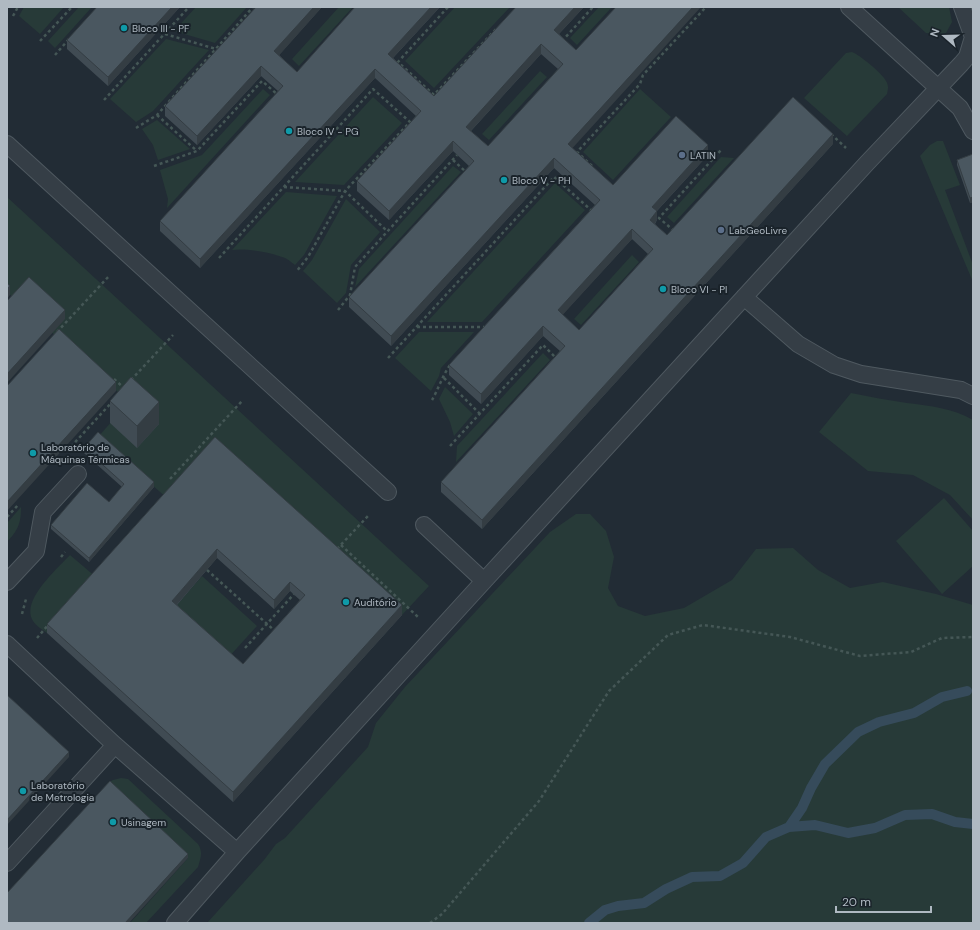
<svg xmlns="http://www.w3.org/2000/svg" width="980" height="930" font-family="'DM Sans',sans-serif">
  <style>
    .green { fill: #273a38 }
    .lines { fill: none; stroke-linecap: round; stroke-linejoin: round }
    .stream { stroke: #364b5b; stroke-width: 10 }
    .service-casing { stroke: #4f5960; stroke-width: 18 }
    .path { stroke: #455756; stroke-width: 2.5; stroke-dasharray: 3 3; stroke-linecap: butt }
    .service { stroke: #353e46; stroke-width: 16 }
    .wall { fill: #404b53; fill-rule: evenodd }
    .shaded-wall { fill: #343d43 }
    .building { fill: #4a5760; stroke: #343d43; fill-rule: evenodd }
    .culture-dot { fill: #0f9aa8; stroke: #1a232a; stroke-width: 1.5 }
    .service-dot { fill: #5c6f8a; stroke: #1a232a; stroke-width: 1.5 }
    .labels { text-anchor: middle; stroke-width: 4; stroke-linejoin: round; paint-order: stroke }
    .poi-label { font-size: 10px; fill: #afb9c2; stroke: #1a232a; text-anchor: start }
  </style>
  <rect width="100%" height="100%" fill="#222c35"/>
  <path class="green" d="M24,7H64L40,34L19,16Z
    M79,7H92L55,48L48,41Z
    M196,7H247L215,43L174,31Z
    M339,7H353L299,66L292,59Z
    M455,7H510L434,88L405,61Z
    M599,7H612L577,45L570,38Z
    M898,7H949L952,22L946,33L936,35L926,33Z
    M166,39L209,50L153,111L136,122L110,99Z
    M852,52C860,55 883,74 886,81C889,86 888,89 887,94L847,136L804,98L846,53Z
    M540,71L547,77L489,140L482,134Z
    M263,89L270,95L167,208L168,199L160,170L202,155Z
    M640,89L671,117L613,180L583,152Z
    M373,97L402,123L344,185L295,182Z
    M157,120L190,149L158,160L153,145L142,129Z
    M937,141H943L960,185L945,190L973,265V282L920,156L930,145Z
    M721,157L734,158L674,223L667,217Z
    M453,166L461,172L355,287L359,269Z
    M555,183L585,210L482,322H427Z
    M286,192L337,196L304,255L295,265C291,262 287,258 282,257C269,252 245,248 232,250Z
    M7,197L429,586L402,615L215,446L168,499L98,437L129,402L7,292Z
    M346,199L380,232L351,265L346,293L337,303L303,271L312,260Z
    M632,255L639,262L581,325L574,319Z
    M419,332H474L441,368L439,376L431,391L395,358Z
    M543,353L550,360L456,462L457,446Z
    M445,387L473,414L454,436L450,422L439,399Z
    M851,393C870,397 888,400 907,403C930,406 953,408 973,420V520L950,495L913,475L868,471L819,432Z
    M944,498L973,531V566L942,594L896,541Z
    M21,507C21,524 18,530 7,542V523Z
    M576,514H590L606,531L614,557L608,588L618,606L645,616L684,608L732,580L756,549L793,548L818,570L850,588L883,582L936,594L973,605V923H207L264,860L276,844L285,838L368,747L376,723L405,687L550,532Z
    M70,555L97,578L47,633C43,630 36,626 33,621C20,601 58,568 70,555Z
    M202,576L257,626L227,659L172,610Z
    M121,778L128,779L198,844C203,852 201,857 198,867L146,923H130L188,858L107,783L113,780Z"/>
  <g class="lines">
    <path class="stream" d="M789,827L815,825L848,833L875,828L905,815L932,814L955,822L973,824
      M589,923L605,910L618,906L644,903L666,889L692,877L720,876L743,863L766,837L789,827L802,808L811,788L825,764L858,732L879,722L914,713L942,697L967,691"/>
    <defs>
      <path id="service" d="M849,7L960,108L973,131
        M7,144L388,492
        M744,297L798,344L834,365L861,374L961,390L973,396
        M424,525L484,581
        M7,582L36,551L43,512L78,474
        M7,644L115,745L237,852
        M7,863L115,745
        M175,923L237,852L484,581L867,163L961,64L967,57L973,37L962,7"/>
    </defs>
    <use href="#service" class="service-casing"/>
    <path class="path" d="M13,16L18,7
      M165,34L216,49
      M40,41L72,7
      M564,41L563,40L593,7
      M55,55L69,39
      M434,95L398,62L448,7
      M432,97L497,28
      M104,100L189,7
      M157,115L197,151
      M136,128L157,115L253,7
      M831,134L846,148
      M453,160L466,172
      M154,166L197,151L262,81L278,95
      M592,166L577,152L640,84L643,75L706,7
      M284,187L345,191L387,231
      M674,229L673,230L659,218L722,149
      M219,258L373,89L410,122L345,191L308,257L296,272
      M338,310L350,295L355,267L457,155
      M417,327H484
      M57,332L110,275
      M388,358L554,177L591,210
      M444,378L480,414
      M114,379L124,388
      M131,380L173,335
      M432,400C438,390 444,372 451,364
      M450,446L543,345L556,358L555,359
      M67,451L112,402
      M170,479L242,401
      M7,517L19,504
      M341,545L418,617
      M337,549L368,516
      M61,557L65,552
      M207,570L275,631
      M22,614L26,599
      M37,638L49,624
      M245,648L294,594
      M430,923L442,914L539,801L609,691L668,635L703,625L790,637L860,656L911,652L942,638L973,637"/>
    <use href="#service" class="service"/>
  </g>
  <path class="wall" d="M180,7L108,86L67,49V40Z
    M322,7L279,55L297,72L355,7H440L393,58L434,96L516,7H584L559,34L576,50L572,148L613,185L708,155L657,211V220L655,224L667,235L833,144L482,529L441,492V482L560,351L543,336L481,404L449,375V365L595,205L554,168L391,346L349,307V297L469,166L453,151L389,220L357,191V181L416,116L375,78L200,268L160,231V221L278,91L261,76L197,145L165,116V106ZM541,54L558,69L488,146L471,131ZM632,239L648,254L579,330L562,315Z
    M973,154V202L970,203L957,165V160Z
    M110,401L159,424L137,448L110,423Z
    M215,437L402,615L233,802L47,633V624ZM217,558L274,609L290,591L300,600L243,664L177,605Z
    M84,448L154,487L89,562L51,529V525L109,502L122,487L84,453Z"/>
  <path class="shaded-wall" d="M172,7H180L108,86V77Z
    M314,7H322L274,61V51Z
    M431,7H440L388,63V54Z
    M575,7H584L554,39V30Z
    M693,7H701L568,153V144Z
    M541,44V54L466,136V127Z
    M261,66V76L197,145V136Z
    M375,69V78L200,268V259Z
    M833,134V144L482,529V520Z
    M453,141V151L389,220V211Z
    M708,145V155L652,216V207Z
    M554,158V168L391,346V336Z
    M973,197V202L970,203V198Z
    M657,211V220L650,229V220Z
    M632,229V239L558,320V310Z
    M10,286V295L7,299V289Z
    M65,310V319L7,383V374Z
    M543,326V336L481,404V394Z
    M116,382V391L7,511V502Z
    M159,402V424L137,448V426Z
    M154,482V487L89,562V558Z
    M217,549V558L172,610V601Z
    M290,582V591L274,609V600Z
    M402,605V615L233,802V792Z
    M69,752V757L7,825V820Z
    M188,854V858L129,923H125Z"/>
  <path class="building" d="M97,7H172L108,77L67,40Z
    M256,7H314L274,51L297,72L355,7H431L388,54L434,96L516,7H575L554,30L576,50L616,7H693L568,144L613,185L676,116L708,145L652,207L657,211L650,220L667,235L793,97L833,134L482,520L441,482L565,346L543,326L481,394L449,365L600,200L554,158L391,336L349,297L474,161L453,141L389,211L357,181L421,111L375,69L200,259L160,221L283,86L261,66L197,136L165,106ZM541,44L563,64L488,146L466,127ZM632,229L653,249L579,330L558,310Z
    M973,154V197L970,198L957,160Z
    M29,277L65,310L7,374V301Z
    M7,283L10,286L7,289Z
    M59,329L116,382L7,502V386Z
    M131,377L159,402L137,426L110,401Z
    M98,432L154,482L89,558L51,525L87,483L109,502L124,484L84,448Z
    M215,437L402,605L233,792L47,624ZM217,549L274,600L290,582L305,595L243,664L172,601Z
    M7,695L69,752L7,820Z
    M110,781L188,854L125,923H7V893Z"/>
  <g class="culture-dot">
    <circle cx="124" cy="28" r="4"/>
    <circle cx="289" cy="131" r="4"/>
    <circle cx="504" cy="180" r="4"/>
    <circle cx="663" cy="289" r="4"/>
    <circle cx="33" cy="453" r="4"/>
    <circle cx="346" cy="602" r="4"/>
    <circle cx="23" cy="791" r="4"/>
    <circle cx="113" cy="822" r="4"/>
  </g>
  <g class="service-dot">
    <circle cx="682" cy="155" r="4"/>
    <circle cx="721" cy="230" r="4"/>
  </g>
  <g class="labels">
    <g class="poi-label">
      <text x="132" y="32">Bloco III - PF</text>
      <text x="297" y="135">Bloco IV - PG</text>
      <text x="690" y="159">LATIN</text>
      <text x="512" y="184">Bloco V - PH</text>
      <text x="729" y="234">LabGeoLivre</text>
      <text x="671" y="293">Bloco VI - PI</text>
      <text x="41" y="451">Laboratório de<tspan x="41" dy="12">Máquinas Térmicas</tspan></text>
      <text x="354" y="606">Auditório</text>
      <text x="31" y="789">Laboratório<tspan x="31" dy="12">de Metrologia</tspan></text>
      <text x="121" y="826">Usinagem</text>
    </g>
  </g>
  <rect width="980" height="930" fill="none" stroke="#afb9c2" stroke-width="16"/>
  <g transform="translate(944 36) rotate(290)" stroke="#1a232a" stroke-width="3" paint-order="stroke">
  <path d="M0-3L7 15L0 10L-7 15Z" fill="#afb9c2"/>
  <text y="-6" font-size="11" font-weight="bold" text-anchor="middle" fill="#afb9c2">N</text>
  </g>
  <path d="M836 906v6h95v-6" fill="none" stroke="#afb9c2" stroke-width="2"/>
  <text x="842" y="906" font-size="12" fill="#afb9c2" stroke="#1a232a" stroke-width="3" paint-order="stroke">20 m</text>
</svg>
